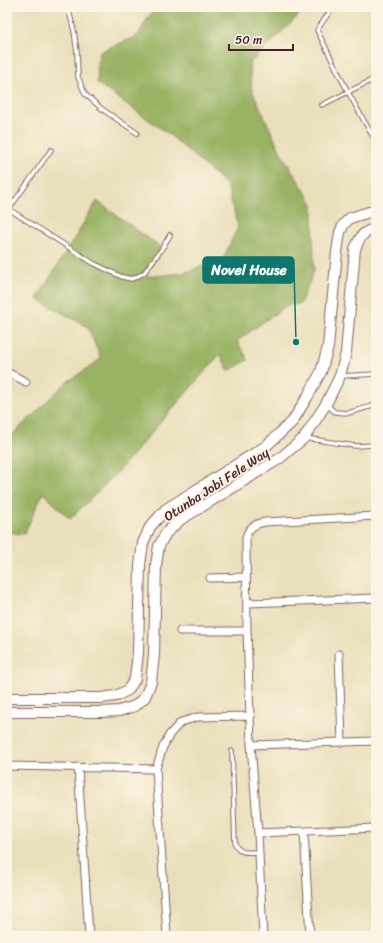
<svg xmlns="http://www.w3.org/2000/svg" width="383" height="943" font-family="Sriracha,sans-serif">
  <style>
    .forest { fill: #99b264; stroke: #726848 }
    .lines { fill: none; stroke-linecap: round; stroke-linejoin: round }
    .lane-casing { stroke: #82625d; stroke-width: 5.5 }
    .street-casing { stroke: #82625d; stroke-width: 9 }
    .secondary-casing { stroke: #82625d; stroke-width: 12 }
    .lane { stroke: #fff; stroke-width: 3.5 }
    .street { stroke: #fff; stroke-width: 7 }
    .secondary { stroke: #fff; stroke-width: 10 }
    .labels { text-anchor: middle; stroke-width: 4; stroke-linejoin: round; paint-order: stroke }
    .street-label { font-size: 13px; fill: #4a1f2b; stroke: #fcf5e5 }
    .leader { fill: none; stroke: #0f766e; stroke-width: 1.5 }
    .callout-dot { fill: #0f766e; stroke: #fcf5e5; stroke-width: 1.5 }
    .callout { fill: #0f766e; stroke: #0f766e; stroke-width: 1.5 }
    .callout-label { font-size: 14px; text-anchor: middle; font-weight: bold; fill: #fff }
  </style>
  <rect width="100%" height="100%" fill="#fcf5e5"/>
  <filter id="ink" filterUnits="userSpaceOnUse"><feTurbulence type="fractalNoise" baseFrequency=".025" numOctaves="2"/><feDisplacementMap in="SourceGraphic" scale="8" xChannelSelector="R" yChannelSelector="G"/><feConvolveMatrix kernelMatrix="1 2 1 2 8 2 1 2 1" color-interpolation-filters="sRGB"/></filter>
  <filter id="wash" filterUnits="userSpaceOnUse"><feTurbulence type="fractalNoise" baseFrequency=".012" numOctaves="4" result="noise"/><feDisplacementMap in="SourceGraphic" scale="16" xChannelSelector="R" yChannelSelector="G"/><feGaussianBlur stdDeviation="0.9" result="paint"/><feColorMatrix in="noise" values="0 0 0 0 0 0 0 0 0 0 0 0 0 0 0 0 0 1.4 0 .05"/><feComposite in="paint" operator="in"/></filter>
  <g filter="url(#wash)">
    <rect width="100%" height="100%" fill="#eadfbb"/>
    <path class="forest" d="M161,7H307L249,64L252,90L282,155L313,204L314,271L300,304L287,305L237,341L248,360L229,371L220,354L113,477L70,519L43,493L24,534L7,532V440L67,382L101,359L88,327L37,299L97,201L163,249L144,276H156L183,273L223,259L238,227L227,185L170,135L97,83L99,52L138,36L148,17Z"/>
  </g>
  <g filter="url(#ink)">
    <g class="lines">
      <defs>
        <path id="lane" d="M68,7L74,31L77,52L78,77L85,94L102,109L137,133
          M331,10L317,30L348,92L376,142
          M376,60V61
          M371,80L376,90
          M322,105L376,78
          M7,208L93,263L122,277L132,279L144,273L161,250L170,235
          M9,209L51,150
          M341,376L376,374
          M327,405L335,412L348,413L376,405
          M305,438L355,446L376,445
          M232,751L235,844C241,855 248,852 258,852"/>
        <path id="street" d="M7,372L26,382
          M210,578L246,577
          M247,603L376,598
          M180,631H247
          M339,654L342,742
          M251,745L376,741
          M7,766L156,769
          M78,767L89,936
          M304,832L310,936
          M258,833L376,828
          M7,932V936
          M167,936L156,769L163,747L170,734L181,722L198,717L251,716
          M263,936L258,833L251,745L247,631L246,539C246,538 247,533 248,532C251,526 259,523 265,522L376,516"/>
        <path id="secondary" d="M7,698H101L116,696L128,690L135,679L138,653L140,565L143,543L150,527L166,509L266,446L292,422L308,396L321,372L328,347L337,252L340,232L344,224L350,218L369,212H376
          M7,712H102L119,711L135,706L145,697L151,682L154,655L156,565L159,546L166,533L180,520L279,459L304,438L326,404L340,376L346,353L355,249C361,235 362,233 376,228"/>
      </defs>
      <use href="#lane" class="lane-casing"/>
      <use href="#street" class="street-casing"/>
      <use href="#secondary" class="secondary-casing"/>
      <use href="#lane" class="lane"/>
      <use href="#street" class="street"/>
      <use href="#secondary" class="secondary"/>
    </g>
  </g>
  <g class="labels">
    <g class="street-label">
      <text transform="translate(216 484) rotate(-33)" y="5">Otunba Jobi Fele Way</text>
    </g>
  </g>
  <path class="leader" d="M296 342L294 270"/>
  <circle class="callout-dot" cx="296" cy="342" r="4"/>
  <rect class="callout" x="203" y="257" width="91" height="26" rx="4"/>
  <g class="callout-label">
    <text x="249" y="275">Novel House</text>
  </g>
  <rect width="383" height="943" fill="none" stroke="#fcf5e5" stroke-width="24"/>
  <path d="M229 44v6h64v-6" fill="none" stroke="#4a1f2b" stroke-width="2"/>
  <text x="235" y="44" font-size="12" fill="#4a1f2b" stroke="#fcf5e5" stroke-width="3" paint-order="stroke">50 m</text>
</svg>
